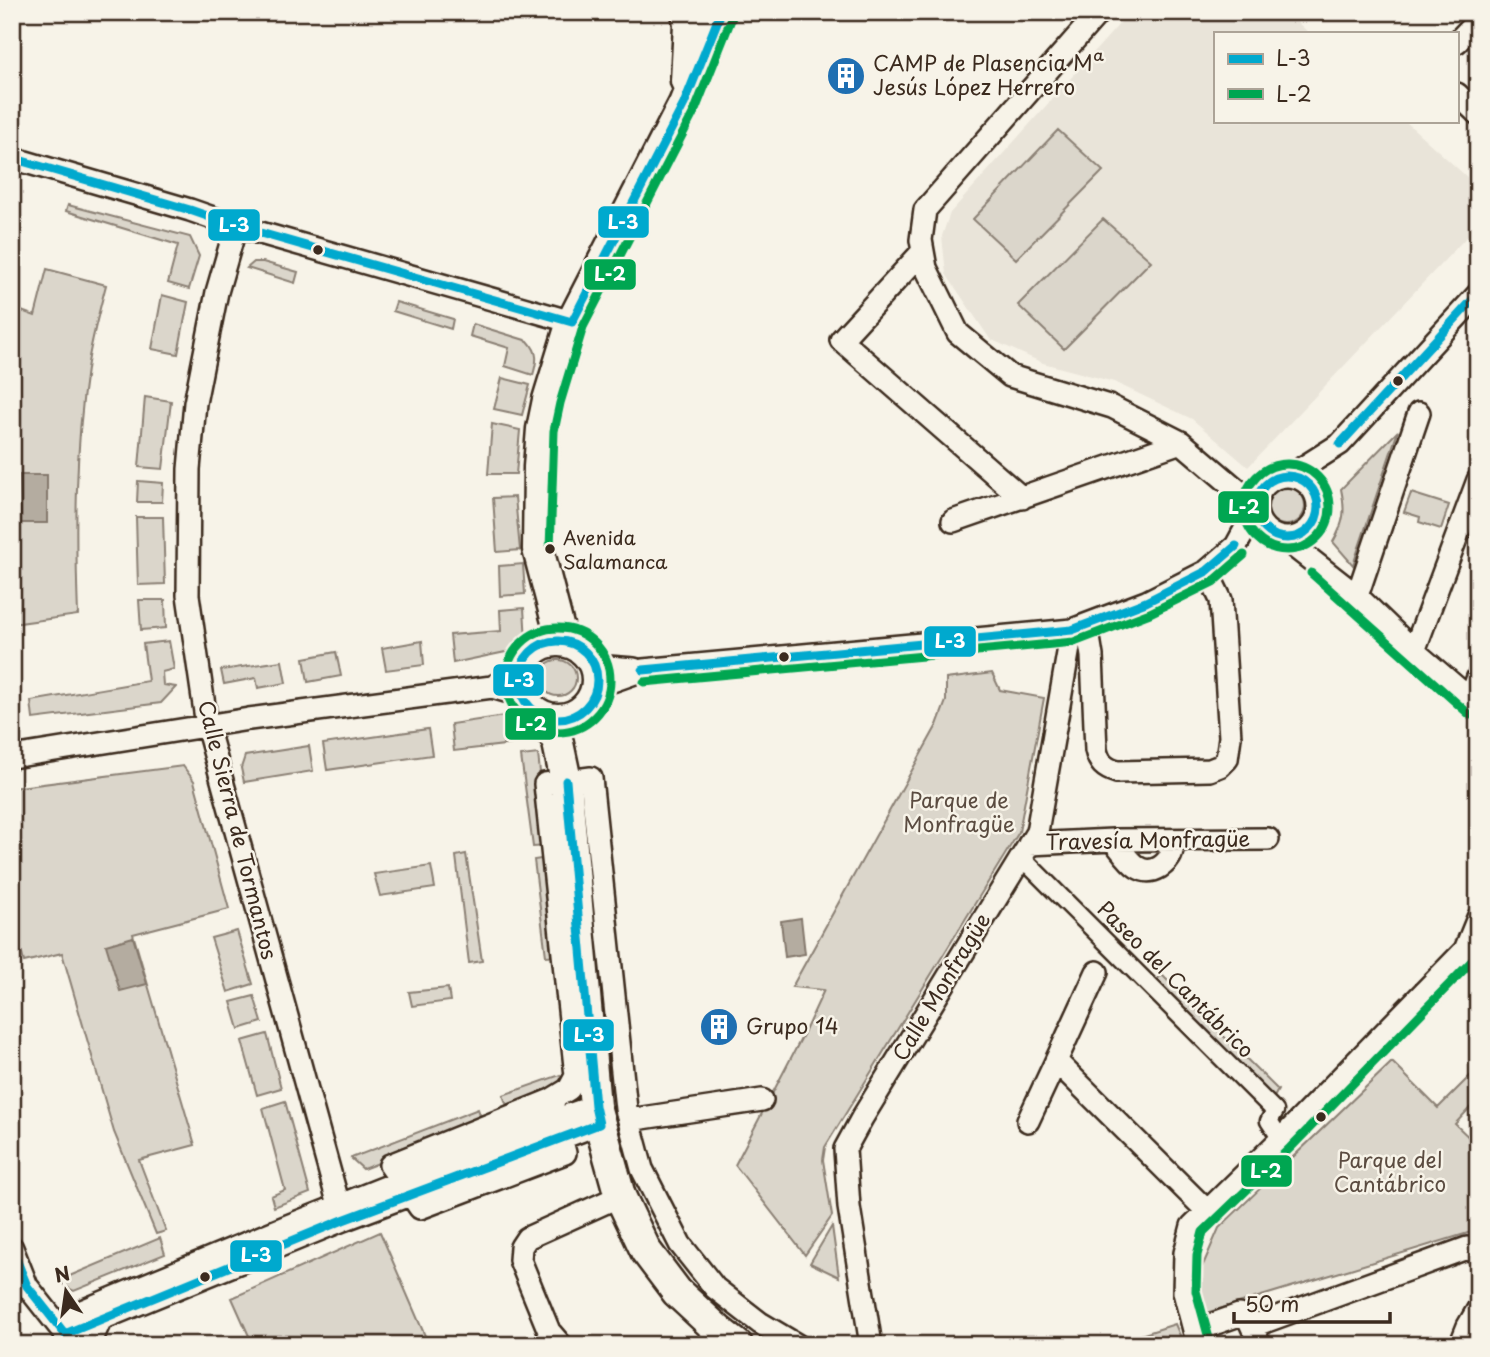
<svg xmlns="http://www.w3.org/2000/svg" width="1490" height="1357" font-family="'Playpen Sans',sans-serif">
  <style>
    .built { fill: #e9e4d9 }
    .green { fill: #dbd6cb; stroke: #8b8074; stroke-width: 2 }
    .water { fill: #b4aca0; stroke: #84786c; stroke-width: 2 }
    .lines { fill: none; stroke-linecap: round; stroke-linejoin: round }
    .pedestrian-casing { stroke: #3b2a1e; stroke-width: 21 }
    .minor-casing { stroke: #3b2a1e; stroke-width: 26 }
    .secondary-casing { stroke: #3b2a1e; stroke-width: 35 }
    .pedestrian { stroke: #f7f3e8; stroke-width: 16 }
    .minor { stroke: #f7f3e8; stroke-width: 21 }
    .secondary { stroke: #f7f3e8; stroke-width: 30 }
    .bus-1-casing { stroke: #f7f3e8; stroke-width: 14 }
    .bus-2-casing { stroke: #f7f3e8; stroke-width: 14 }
    .bus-1 { stroke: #00a9ce; stroke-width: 9 }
    .bus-2 { stroke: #00a651; stroke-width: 9 }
    .bus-dot { fill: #3b2a1e; stroke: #f7f3e8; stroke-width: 2.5 }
    .labels { text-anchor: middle; stroke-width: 5; stroke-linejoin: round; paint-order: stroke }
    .bus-label { font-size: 19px; fill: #3b2a1e; stroke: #f7f3e8; text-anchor: start }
    .poi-label { font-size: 21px; fill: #3b2a1e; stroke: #f7f3e8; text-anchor: start }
    .park-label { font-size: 21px; fill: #5b4c41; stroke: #f7f3e8 }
    .street-label { font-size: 21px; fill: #3b2a1e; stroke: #f7f3e8 }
    .line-badge { stroke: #f7f3e8; stroke-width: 2.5 }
    .badge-label { font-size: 19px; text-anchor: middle; font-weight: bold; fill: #fff }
  </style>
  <rect width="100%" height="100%" fill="#f7f3e8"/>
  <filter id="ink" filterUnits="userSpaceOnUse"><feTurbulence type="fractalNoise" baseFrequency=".0143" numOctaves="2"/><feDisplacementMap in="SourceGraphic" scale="14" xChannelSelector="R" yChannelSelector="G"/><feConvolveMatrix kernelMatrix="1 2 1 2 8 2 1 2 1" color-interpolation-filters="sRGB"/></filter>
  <g filter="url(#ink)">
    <path class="built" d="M1130,12H1286L1309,33H1215V121H1405L1478,187V225L1248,467L1192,419L1114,382L1043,363L990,339L946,274L942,236L950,213Z"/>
    <path class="green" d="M1058,130L1103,171L1016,259L973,219Z
      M68,205L190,237L199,256L189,289L168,283L178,245L66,211Z
      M1103,219L1151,261L1064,349L1018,305Z
      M254,262H263L298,272L295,283L247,268Z
      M47,269L106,285C99,312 91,341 87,369C75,450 75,533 78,615L12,624V304L16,309L35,316Z
      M162,295L188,302L178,354L152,349Z
      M396,302L453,319L451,329L393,311Z
      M473,324L528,341C539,353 537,361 533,375L505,366L509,348L470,336Z
      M502,378L530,385L522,415L494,409Z
      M145,397L171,401L163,469L139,467Z
      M492,424L520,430L516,474H488Z
      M1398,431L1353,565L1333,542C1344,523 1346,511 1341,489Z
      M138,481L163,483L162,502H137Z
      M1267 506a19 19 0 1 1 38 0a19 19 0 1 1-38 0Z
      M1411,493L1449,505L1441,529L1419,522L1420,517L1404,512Z
      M515,497L520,550L497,552L493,498Z
      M136,517H163L165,584L138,585Z
      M523,564L525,594L500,596L499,566Z
      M139,600H165L166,628L141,630Z
      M524,608L526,641L515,650L453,663L450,635L501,631L500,610Z
      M169,641L174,669L162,672L163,685L176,687L161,703L33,719L31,701L148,681L143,644Z
      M422,641L424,665L386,670L382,648Z
      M336,652L341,676L308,682L304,658Z
      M540 678a18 18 0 1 1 36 0a18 18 0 1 1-36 0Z
      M282,661L286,683L258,688L256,678L224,684L221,670Z
      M992,673L1000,690L1044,698L1019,832L825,1147L823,1160L832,1216L805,1255L735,1165L805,1031L824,990L792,987L937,725L946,701V679Z
      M525,713L536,729L538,741L454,751L451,724Z
      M428,729L432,755L327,770L323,744Z
      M309,746L313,771L244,782L241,768L245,756Z
      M538,754L548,846L533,847L521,756Z
      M183,766L194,781L229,909L133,934L195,1145L139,1160L166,1231L156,1234L114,1132L62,953L24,962L12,915V788Z
      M466,854L482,961L469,963L456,856Z
      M548,858L558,955L546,956L534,860Z
      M431,866L435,888L380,896L374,874Z
      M237,931L253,984L228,992L211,938Z
      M1162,975L1278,1090L1273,1099L1154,982Z
      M448,988L450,1001L412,1006L409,992Z
      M254,996L262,1022L239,1029L231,1002Z
      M267,1034L281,1088L257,1095L242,1041Z
      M1392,1062L1438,1108L1478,1068V1099L1455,1124L1478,1146V1230L1206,1313L1200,1297V1272L1219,1228Z
      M560,1075L564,1090L509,1111L503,1095Z
      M285,1101L310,1193L274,1207L271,1196L285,1190L263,1108Z
      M478,1109L483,1123L363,1169L351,1158Z
      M832,1226L839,1277L810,1263Z
      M380,1232L429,1345H253L232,1298Z
      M160,1238L165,1254L74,1291L66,1287L60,1280Z
      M1175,1324L1182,1340L1119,1342Z"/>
    <path class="water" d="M20,475H47V523H21Z
      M801,918L805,954L785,957L781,921Z
      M133,937L147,984L120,991L106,945Z"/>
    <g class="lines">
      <defs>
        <path id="pedestrian" d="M1021,857L1275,1111L1269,1121L1281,1139"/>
        <path id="minor" d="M1099,12L925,210L921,240L926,268L958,333L1010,376L1112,407L1181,442L1255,505
          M1457,42L1478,20
          M1457,94L1478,114
          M12,158L190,210L236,226L572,322
          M236,226L217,292L195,403L189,469L188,595L207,726L343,1220
          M923,251L841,340L1022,498
          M1291,475L1340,444L1478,294
          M1256 507a31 31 0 1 1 62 0a31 31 0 1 1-62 0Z
          M953,521L1181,442
          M1283,538L1357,596L1414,651L1478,706
          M1357,596L1419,413
          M1087,625L1092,656L1096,750C1099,763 1104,768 1117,772L1210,770L1220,766L1227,759L1230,737L1221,600L1207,571
          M1414,651L1478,480
          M595,666L634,669
          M598,686L643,670L1072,630L1146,602L1207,571L1236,546L1255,511
          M492,687L522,696
          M1470,699L1478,677
          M12,757L249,719L492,687L519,672
          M1113,840C1126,855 1138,880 1160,867C1167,862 1172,857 1172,849L1163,840
          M1029,844L1113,840L1268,839
          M1097,972L1056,1061L1207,1211
          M551,1100L565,1153L420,1208L390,1165L551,1100L569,1089L576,1076L545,784L591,778L626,1109L642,1169L680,1244L715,1288L760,1323L797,1345
          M629,1120L762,1100
          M1028,1121L1056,1061
          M12,1248L27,1286L65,1334L69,1343
          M1253,1326L1467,1248L1478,1253
          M1202,1328L1239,1315L1248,1318L1260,1345
          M65,1334L70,1320L82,1311L290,1225L557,1119L595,1106
          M65,1334L343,1220L599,1124
          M1462,1341L1468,1326L1478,1309
          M93,1345V1337L100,1321
          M561,1345L549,1331L520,1260L521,1247L527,1238L620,1196
          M871,1345L849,1207L845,1149L862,1118L1037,832L1072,630
          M1198,1345L1184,1292L1185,1253L1192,1226L1281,1139L1465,950L1478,918"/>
        <path id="secondary" d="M686,81L689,24L687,12
          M519 680a39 39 0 1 1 78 0a39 39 0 1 1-78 0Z
          M562,641L538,549L539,467L542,429L548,400L572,322L684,104L721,12
          M548,719L558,743L566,781L595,1106L620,1196L646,1251L677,1292L719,1331L737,1345"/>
      </defs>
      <use href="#pedestrian" class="pedestrian-casing"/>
      <use href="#minor" class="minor-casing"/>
      <use href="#secondary" class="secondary-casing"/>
      <use href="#pedestrian" class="pedestrian"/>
      <use href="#minor" class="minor"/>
      <use href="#secondary" class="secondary"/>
      <defs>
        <path id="bus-1" d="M12,158L190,210L236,226L572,322L684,104L721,12
          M1340,444L1478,294
          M1256 507a31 31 0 1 1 62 0a31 31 0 1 1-62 0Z
          M519 680a39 39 0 1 1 78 0a39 39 0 1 1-78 0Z
          M643,670L1072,630L1146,602L1207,571L1236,546
          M12,1249L27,1286L65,1334L343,1220L599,1124L595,1106L566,781"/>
        <path id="bus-2" d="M1244 507a43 43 0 1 1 86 0a43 43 0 1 1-86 0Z
          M550,549L554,431L560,403L583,327L695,110L732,17
          M1311,573L1470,715
          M506 680a52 52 0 1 1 104 0a52 52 0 1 1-104 0Z
          M644,682L1074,642L1150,613L1213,582L1244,555
          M1210,1342L1196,1291L1197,1255L1203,1232L1290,1148L1474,959L1478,951"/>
      </defs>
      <use href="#bus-1" class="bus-1-casing"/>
      <use href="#bus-2" class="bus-2-casing"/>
      <use href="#bus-1" class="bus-1"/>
      <use href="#bus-2" class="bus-2"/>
    </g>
  </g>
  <defs>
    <symbol id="building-disc" viewBox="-11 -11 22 22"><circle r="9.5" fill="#1f6fb2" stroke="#f7f3e8"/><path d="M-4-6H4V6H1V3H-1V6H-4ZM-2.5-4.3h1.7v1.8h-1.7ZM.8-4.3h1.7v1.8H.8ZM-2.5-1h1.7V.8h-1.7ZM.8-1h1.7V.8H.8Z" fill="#fff"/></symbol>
  </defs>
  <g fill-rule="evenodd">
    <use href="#building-disc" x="824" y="54" width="44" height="44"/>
    <use href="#building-disc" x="697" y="1005" width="44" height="44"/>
  </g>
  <g class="bus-dot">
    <circle cx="318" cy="250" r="6"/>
    <circle cx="1398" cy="381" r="6"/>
    <circle cx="550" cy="549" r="6"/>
    <circle cx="784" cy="657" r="6"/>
    <circle cx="1321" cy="1117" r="6"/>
    <circle cx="205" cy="1277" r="6"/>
  </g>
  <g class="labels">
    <g class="bus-label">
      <text x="563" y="545">Avenida<tspan x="563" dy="24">Salamanca</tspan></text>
    </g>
    <g class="poi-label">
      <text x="873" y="71">CAMP de Plasencia Mª<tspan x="873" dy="24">Jesús López Herrero</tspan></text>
      <text x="746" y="1034">Grupo 14</text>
    </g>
    <g class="park-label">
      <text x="959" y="808">Parque de<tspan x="959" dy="24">Monfragüe</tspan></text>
      <text x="1390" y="1168">Parque del<tspan x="1390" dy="24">Cantábrico</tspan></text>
    </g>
    <g class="street-label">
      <text transform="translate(237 830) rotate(76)" y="7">Calle Sierra de Tormantos</text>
      <text transform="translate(1148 841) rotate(-1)" y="7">Travesía Monfragüe</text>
      <text transform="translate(1175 980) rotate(45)" y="7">Paseo del Cantábrico</text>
      <text transform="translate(942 987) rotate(-59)" y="7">Calle Monfragüe</text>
    </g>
  </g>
  <g class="line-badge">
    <rect x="597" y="205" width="53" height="34" rx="7" fill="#00a9ce"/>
    <rect x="207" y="208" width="54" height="34" rx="7" fill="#00a9ce"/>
    <rect x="583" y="258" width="54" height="33" rx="7" fill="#00a651"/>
    <rect x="1217" y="490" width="53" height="34" rx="7" fill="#00a651"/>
    <rect x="923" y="625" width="54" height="33" rx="7" fill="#00a9ce"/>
    <rect x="492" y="663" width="53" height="34" rx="7" fill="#00a9ce"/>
    <rect x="504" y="707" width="53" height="34" rx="7" fill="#00a651"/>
    <rect x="562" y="1018" width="53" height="34" rx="7" fill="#00a9ce"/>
    <rect x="1240" y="1154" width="53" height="34" rx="7" fill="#00a651"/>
    <rect x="229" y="1239" width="54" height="34" rx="7" fill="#00a9ce"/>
  </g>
  <g class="badge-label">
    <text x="623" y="229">L-3</text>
    <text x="234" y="232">L-3</text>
    <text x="610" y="281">L-2</text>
    <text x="1244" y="514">L-2</text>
    <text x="950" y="648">L-3</text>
    <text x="519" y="687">L-3</text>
    <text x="531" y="731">L-2</text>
    <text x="589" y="1042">L-3</text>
    <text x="1266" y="1178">L-2</text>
    <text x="256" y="1262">L-3</text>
  </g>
  <rect width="1490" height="1357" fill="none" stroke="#f7f3e8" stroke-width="42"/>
  <rect x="21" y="21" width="1448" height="1315" fill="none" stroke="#3b2a1e" stroke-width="2.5" filter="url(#ink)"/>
  <rect x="1214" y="32" width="245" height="91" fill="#f7f3e8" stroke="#aca397" stroke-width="2"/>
  <rect x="1228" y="54" width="35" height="10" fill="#00a9ce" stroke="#aca397" stroke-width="2"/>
  <text x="1276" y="66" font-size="21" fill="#3b2a1e">L-3</text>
  <rect x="1228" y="89" width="35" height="10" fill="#00a651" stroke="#aca397" stroke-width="2"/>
  <text x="1276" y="102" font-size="21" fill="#3b2a1e">L-2</text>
  <g transform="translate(66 1291) rotate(347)" stroke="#f7f3e8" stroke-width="5" paint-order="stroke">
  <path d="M0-5L12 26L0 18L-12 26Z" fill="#3b2a1e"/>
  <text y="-10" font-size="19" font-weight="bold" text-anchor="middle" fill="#3b2a1e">N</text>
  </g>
  <path d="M1234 1312v10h156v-10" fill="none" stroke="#3b2a1e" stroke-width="3.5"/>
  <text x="1245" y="1312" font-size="21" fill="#3b2a1e" stroke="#f7f3e8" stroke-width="5" paint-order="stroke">50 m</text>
</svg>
